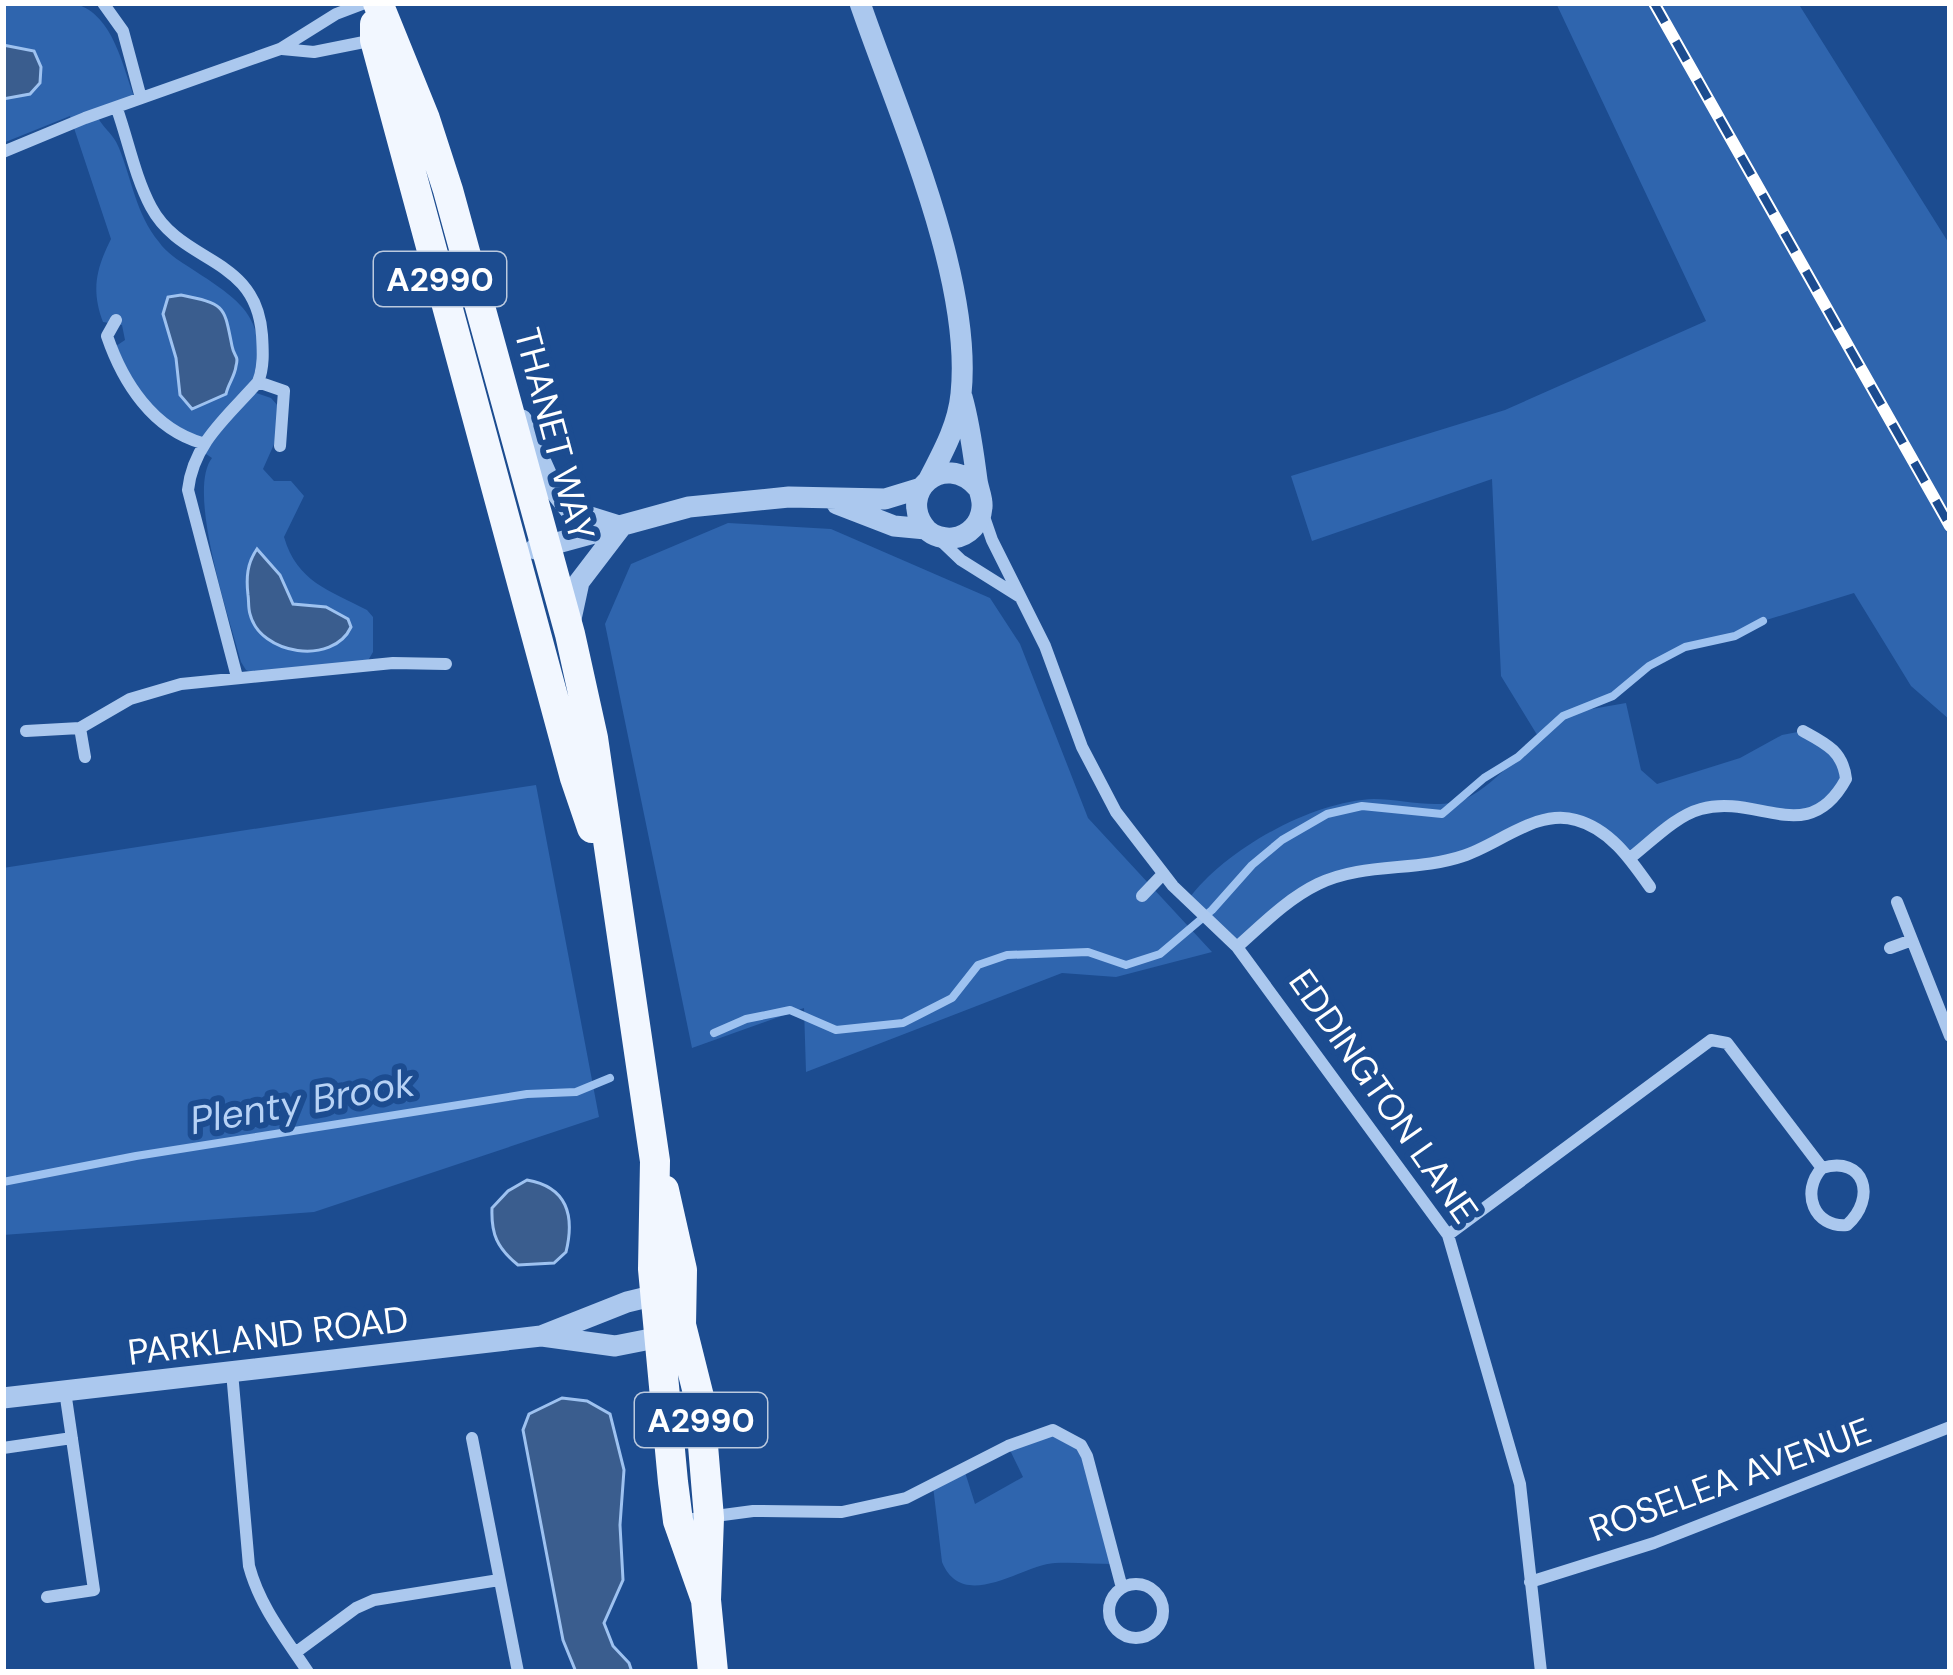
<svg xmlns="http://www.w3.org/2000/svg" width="1953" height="1675" font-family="'DM Sans',sans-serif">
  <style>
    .green { fill: #2f65ae }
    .water { fill: #3a5d8e; stroke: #9ec2f0; stroke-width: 3 }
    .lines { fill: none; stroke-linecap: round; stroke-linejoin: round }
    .stream { stroke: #9ec2f0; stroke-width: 8 }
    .minor { stroke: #abc8ee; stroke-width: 12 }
    .tertiary { stroke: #abc8ee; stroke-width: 21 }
    .primary { stroke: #f2f7ff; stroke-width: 30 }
    .rail-casing { stroke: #fff; stroke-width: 12 }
    .rail { stroke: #1c4c90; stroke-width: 8; stroke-dasharray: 22; stroke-linecap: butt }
    .labels { text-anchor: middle; stroke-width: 12; stroke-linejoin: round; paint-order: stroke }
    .shield { fill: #1c4c90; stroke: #bbc9de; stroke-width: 3 }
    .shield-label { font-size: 33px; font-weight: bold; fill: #fff }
    .street-label { font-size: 36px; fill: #fff; stroke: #1c4c90 }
    .water-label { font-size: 39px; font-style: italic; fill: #b7d2f5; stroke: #1c4c90 }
  </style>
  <rect width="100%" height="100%" fill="#1c4c90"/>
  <path class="green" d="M3,3C24,3 51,0 72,3C112,11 122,64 134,96L94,110C102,129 113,132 119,148C132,180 136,214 159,242C168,255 183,263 195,271C251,307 268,323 253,392L271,398L279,407L275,442L263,469L274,481H291L304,496L284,537C297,582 329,590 367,610L373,617V652L366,664L256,674L246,670L241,662C230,620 186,491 212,458L150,416L116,346L125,340L122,325L103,322C91,290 96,269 111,239L70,116L3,143Z
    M1556,3H1798L1950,245V720L1911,686L1854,593L1763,621L1735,636L1685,647L1649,666L1613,696L1586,710L1626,703L1641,770L1657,784L1740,758L1782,735L1803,731L1823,742L1846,779L1815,813L1696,810L1630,858L1594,828L1553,818L1464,856L1322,882L1237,947L1188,900C1224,850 1312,801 1374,799C1402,799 1441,811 1467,798C1493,785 1517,756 1539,738L1501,676L1492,479L1312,541L1291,476L1505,410L1706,321Z
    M728,523L831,529L990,598L1020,644L1088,818L1212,952L1116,977L1062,973L806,1072L804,1008L692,1048L605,624L631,564Z
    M536,785L599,1117L314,1212L3,1235V868Z
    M1048,1431L1081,1445L1114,1564C1095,1564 1075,1562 1055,1563C1021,1565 963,1613 942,1562L933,1486L964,1469L975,1504L1023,1477L1008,1446Z"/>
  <path class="water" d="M3,45L34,51L41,67L40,83L30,94L3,99Z
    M181,295C226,304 224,306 232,346C234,357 239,355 236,366C235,376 228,384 226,394L192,409L180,395L176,358L163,314L168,297Z
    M257,549L280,575L293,604L326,607L348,619L351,627C333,666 260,655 250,614C248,608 249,601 248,595C246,578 247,563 257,549Z
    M527,1180C567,1187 575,1215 566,1252L554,1263L518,1265C497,1248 491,1234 492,1208L508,1191Z
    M562,1398L587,1401L610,1414L624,1470L620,1525L623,1580L604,1623L613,1646L629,1663L632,1672H576L563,1640L523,1430L529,1414Z"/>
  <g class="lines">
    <path class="stream" d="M714,1033L746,1019L790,1010L836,1030L903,1023L952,998L978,965L1007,955L1088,952L1126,965L1160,954L1212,910L1252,865L1282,840L1327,814L1362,806L1442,814L1484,778L1518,757L1563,716L1613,696L1649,666L1685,647L1735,636L1763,621
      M3,1182L136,1156L527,1094L576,1092L610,1078"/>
    <path class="minor" d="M103,3L123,31L141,98
      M282,49L314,52L374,40
      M117,109C128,140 135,177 151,207C182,265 256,255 262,335C263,351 264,367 258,382C228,416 193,443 188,490L237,677
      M3,152L85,118L280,49L336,14L365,3
      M116,320L107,336C123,383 153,429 202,443
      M258,382L284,391L280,446
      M982,511L992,540L1045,646L1082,747L1116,812L1173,886L1237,947L1448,1235L1520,1484L1541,1672
      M939,539L961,560L1020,597
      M80,728L85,757
      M26,731L80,728L130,699L181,684L393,663L446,664
      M1630,858C1651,842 1675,816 1701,809C1758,793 1808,849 1846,779C1843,751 1825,743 1803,731
      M1142,896L1163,874
      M1897,902L1950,1036
      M1237,947C1262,925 1287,899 1318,884C1364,862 1416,872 1463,856C1498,845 1538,808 1576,820C1610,829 1631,860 1650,887
      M1890,948L1912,940
      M1448,1235L1711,1040L1727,1043L1822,1168C1865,1155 1877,1198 1847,1225C1814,1228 1800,1192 1822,1168
      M232,1372L249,1566C260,1607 285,1637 308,1672
      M472,1438L518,1672
      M3,1448L72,1438
      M678,1521L753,1511L842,1512L906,1498L1008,1446L1053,1430L1081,1445L1087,1456L1122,1588
      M1530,1582L1654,1543L1950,1427
      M1109 1611a27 27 0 1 1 54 0a27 27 0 1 1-54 0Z
      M47,1597L94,1590L65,1391
      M295,1653L356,1608L374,1600L499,1580"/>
    <path class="tertiary" d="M860,3C898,114 973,278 961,394C958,425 943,452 929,479
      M962,397C970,425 973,451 977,480C978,489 983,498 982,507C981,523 969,536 953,538C944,539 933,536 927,530C895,494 944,449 978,488
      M522,420L552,487L571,511L619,526
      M837,504L894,526L926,529
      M535,549L689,507L789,497L885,499L921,488
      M571,619L579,582L621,527
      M542,1336L615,1346L671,1335
      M3,1398L541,1336L627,1302L656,1295L669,1298"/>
    <path class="primary" d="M378,3L425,119L448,190L570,634L593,738L655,1161L653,1269L673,1482L678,1521L706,1600
      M375,24V40L575,778L592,828
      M664,1190L682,1270L681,1325L699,1397L709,1518L706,1600L713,1672"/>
    <defs>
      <path id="rail" d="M1654,3L1950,526"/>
    </defs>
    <use href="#rail" class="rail-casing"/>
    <use href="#rail" class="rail"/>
  </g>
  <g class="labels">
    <g class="shield">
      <rect x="374" y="252" width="132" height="54" rx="9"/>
      <rect x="635" y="1393" width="132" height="54" rx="9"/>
    </g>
    <g class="shield-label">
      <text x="440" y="291">A2990</text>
      <text x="701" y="1432">A2990</text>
    </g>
    <g class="street-label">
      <text transform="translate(555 434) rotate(75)" y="13">THANET WAY</text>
      <text transform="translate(1384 1096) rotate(55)" y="13">EDDINGTON LANE</text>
      <text transform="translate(268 1335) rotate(-7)" y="13">PARKLAND ROAD</text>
      <text transform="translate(1730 1479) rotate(-20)" y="13">ROSELEA AVENUE</text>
    </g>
    <g class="water-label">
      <text transform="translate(302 1101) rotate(-10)" y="14">Plenty Brook</text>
    </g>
  </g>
  <rect width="1953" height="1675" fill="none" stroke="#ffffff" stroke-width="12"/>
</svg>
